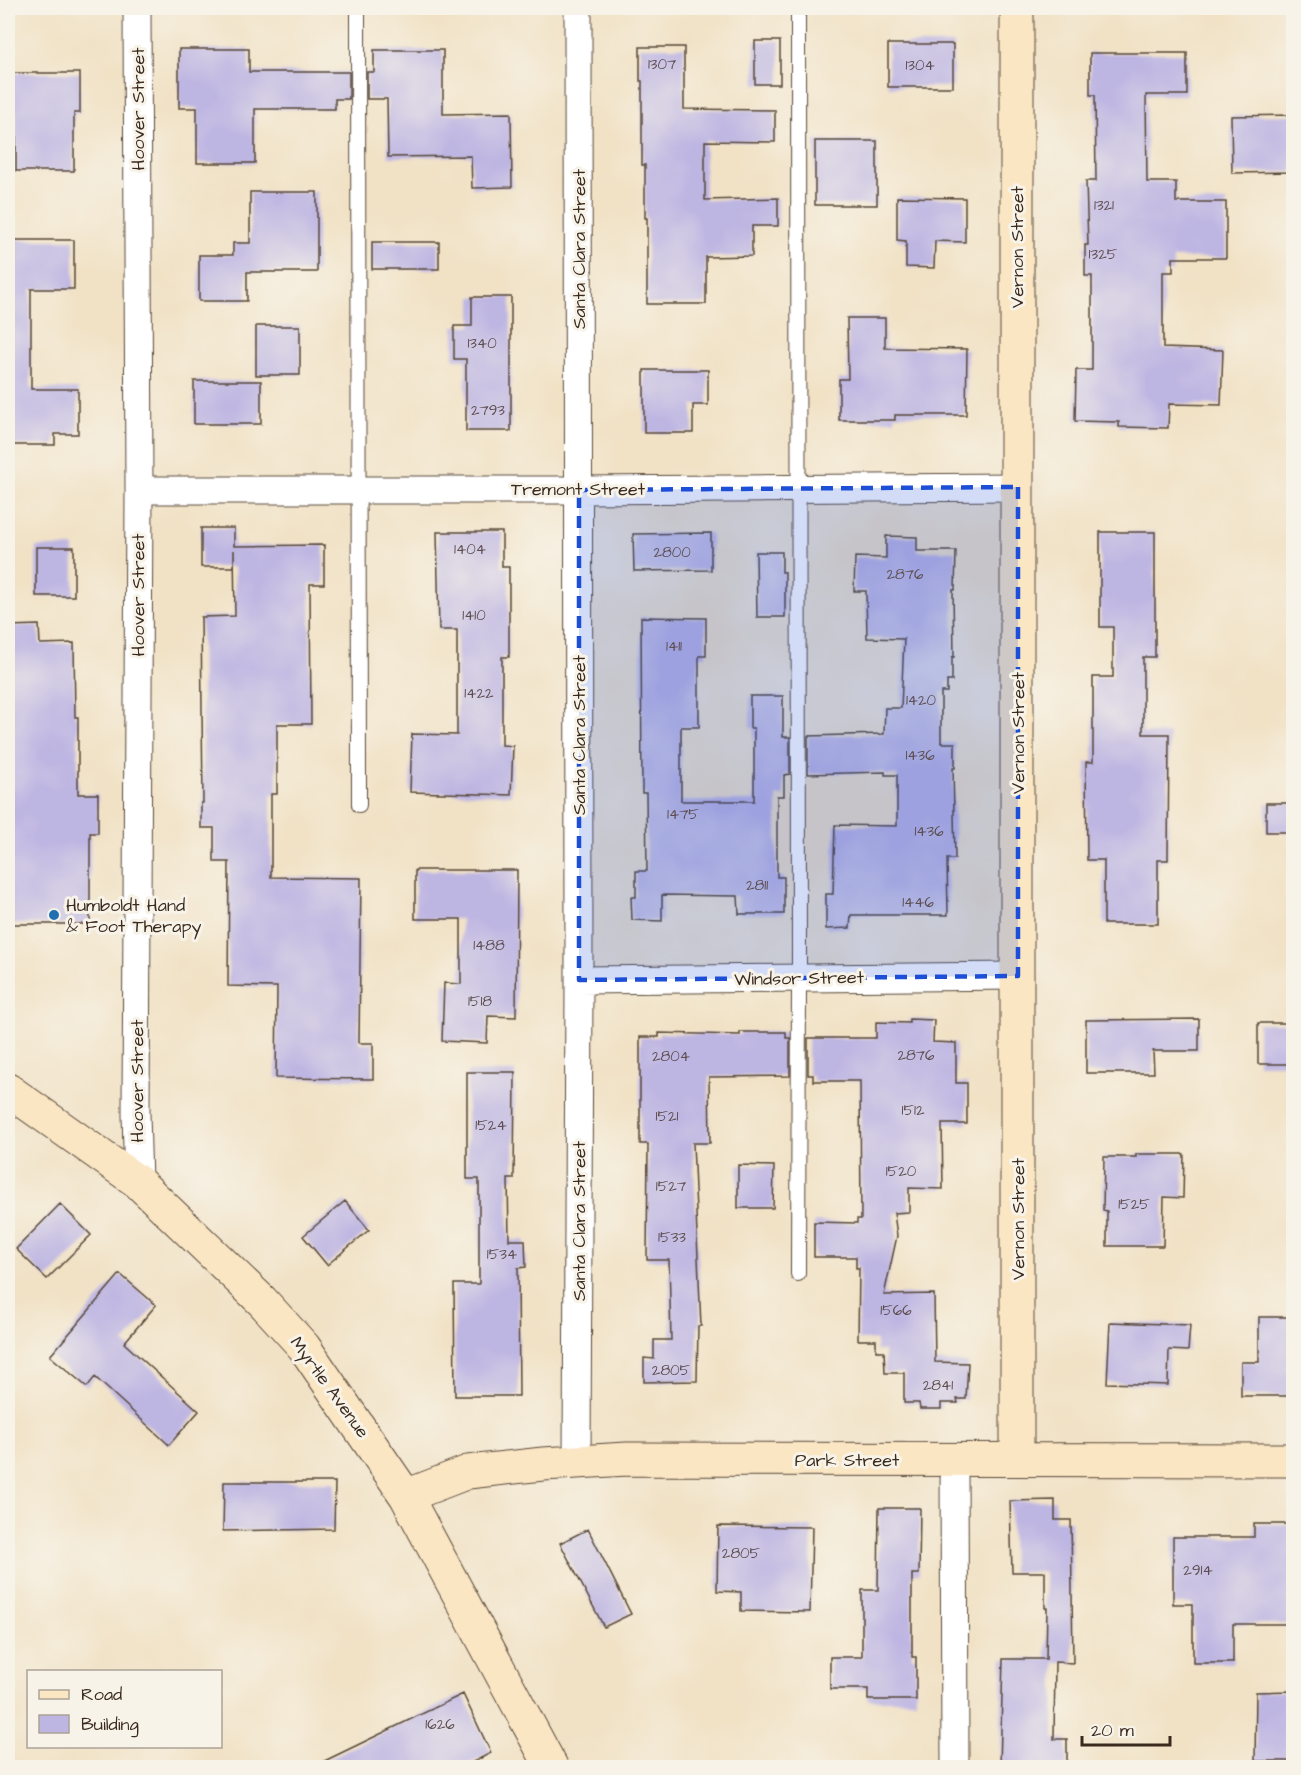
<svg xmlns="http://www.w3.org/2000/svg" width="1301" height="1775" font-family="'Architects Daughter',sans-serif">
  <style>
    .building { fill: #beb6e2 }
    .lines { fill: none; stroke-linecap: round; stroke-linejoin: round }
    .lane-casing { stroke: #564637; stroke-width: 16 }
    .street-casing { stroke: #564637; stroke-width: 29 }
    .secondary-casing { stroke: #564637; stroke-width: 35 }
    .lane { stroke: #fff; stroke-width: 14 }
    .street { stroke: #fff; stroke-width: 27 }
    .secondary { stroke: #fbe6c4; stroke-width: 33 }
    .marked { fill: #1d4ed8; fill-opacity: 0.2; stroke: #1d4ed8; stroke-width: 4.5; stroke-dasharray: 12 8; stroke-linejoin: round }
    .poi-dot { fill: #1f6fb2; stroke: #f7f3e8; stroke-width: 2 }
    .labels { text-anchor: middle; stroke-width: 6; stroke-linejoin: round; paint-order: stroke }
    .number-label { font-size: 15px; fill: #5c4d4f }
    .street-label { font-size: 18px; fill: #3b2a1e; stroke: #f7f3e8 }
    .poi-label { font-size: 18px; fill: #3b2a1e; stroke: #f7f3e8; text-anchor: start }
  </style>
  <rect width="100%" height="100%" fill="#f7f3e8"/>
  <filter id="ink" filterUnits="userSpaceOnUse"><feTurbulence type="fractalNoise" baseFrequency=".0167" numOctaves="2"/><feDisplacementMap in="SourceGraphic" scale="12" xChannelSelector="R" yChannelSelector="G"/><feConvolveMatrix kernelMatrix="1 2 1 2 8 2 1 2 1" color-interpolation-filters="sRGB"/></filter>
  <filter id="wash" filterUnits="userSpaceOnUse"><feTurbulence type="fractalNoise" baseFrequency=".008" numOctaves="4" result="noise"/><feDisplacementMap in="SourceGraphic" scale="24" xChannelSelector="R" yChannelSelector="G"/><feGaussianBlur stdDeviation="1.35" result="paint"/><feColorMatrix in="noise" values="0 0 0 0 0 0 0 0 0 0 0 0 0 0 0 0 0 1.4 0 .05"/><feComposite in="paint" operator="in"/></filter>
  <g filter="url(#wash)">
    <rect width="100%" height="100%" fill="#f1e2c6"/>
    <g id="blocks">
      <path class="building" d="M755,41H780V84H755Z
        M888,44H953V87H888Z
        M640,47H684V109L775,110V142L705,141V200L778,198V226H752V256L706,257V304H647V218H645V165H642V81H640Z
        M179,49H249V72H349V99H335V109H255V163H197V108H179Z
        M374,50H443V114L511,113L512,187L472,188L471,156L388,157L387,99H367V72H374Z
        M1090,53H1187V95H1146L1147,182H1176V202H1226V258H1173V272H1163V348L1223,350L1221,405L1169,404L1168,428L1119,427V422L1075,421L1076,370H1092V276H1085V245H1088L1086,181H1096L1095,95H1090Z
        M8,73H80V113H74V171H16V113H8Z
        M1293,115V172L1232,173L1231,116Z
        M815,141H877V205H815Z
        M250,192H317V272H247V301H199V255H233V243H250Z
        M897,197L965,198V242L935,241L934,268L906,267V241L897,240Z
        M8,240H74V289H31V389H78V434H55V445H8Z
        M372,242H439V269H372Z
        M472,297H511V431H466V359H454V326H472Z
        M847,318H885V348L967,349L966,415H895V420H839V379H848Z
        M256,326H300V375H256Z
        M644,370H708V405H693V433H644Z
        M194,381H261V424H194Z
        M201,528H234V546L324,545V584H310L311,724H277V794H271V877L361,878L359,1043H373V1079L276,1078L277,987L228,986L229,862H214V828H201V803H203L201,617L235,616L234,550V567H201Z
        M437,532H502V567H509V657H502V745L513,746L511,795L410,792L412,734L457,735V630H439Z
        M1100,532H1155V657H1143V734H1169L1168,860H1158V924H1104V860H1087L1086,762H1093V677H1113V627H1100Z
        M711,533V570L634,571L633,534Z
        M886,536L917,537V551H956L955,590H953L954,657H952V681H947V692H941V743H955V768H953L955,859H947L948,915H851L850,928L826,929V894H833L835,825L897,826V775H885V772L808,774V736L884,734L885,708H901L904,639L867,638L866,591H854L855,557L886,558Z
        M36,547H74V596H36Z
        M756,552H782V572H785V617H757Z
        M641,617L706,618V656H699V727H681V801H754V728H750V696H783V737H790V774L784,775V796H777V877H784V914H739L738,896L662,895V921L632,920L631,897H636V871H647L646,793H642Z
        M39,625L40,644L74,643L75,717H78V794H98V833H90V924H8V626Z
        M1266,803H1293V832H1266Z
        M415,870H517L516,1017L488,1016L487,1043L442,1041L444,983L461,984V919H415Z
        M909,1019L934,1020L933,1042L956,1043V1083H967V1124H942L943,1189L909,1188V1212L894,1213L897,1236L884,1295L934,1294L935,1362L968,1363L966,1399H957L958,1403H941V1409H920L919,1403H904V1373H885L884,1351H876V1340H858L859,1268H856V1257H814V1222L857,1223V1219H861L860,1081H813V1075H808V1038H876V1022L909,1023Z
        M1199,1019V1051H1153L1154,1073H1086V1020Z
        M1258,1023H1293V1064H1258Z
        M740,1032H786V1038H790V1076L709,1077L710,1143H693L701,1326H698L697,1381L644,1382V1358L654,1359V1340H671L669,1260H647L648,1144H640V1037H659V1033L740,1035Z
        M467,1072H515L514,1179H508L509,1240H525L526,1267L518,1268L519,1396H455L454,1284H479V1179H467Z
        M1136,1154H1184L1183,1198L1164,1197L1163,1246H1107V1211L1103,1210L1104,1157H1136Z
        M738,1165L774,1166L773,1208H738Z
        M345,1201L369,1230L327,1265L303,1236Z
        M60,1204L91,1235L47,1279L16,1249Z
        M120,1274L156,1305L124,1343L199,1411L169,1445L95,1377L87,1387L50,1356Z
        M1259,1317H1293V1396H1241V1362H1259Z
        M1110,1322L1190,1325L1188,1351L1169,1350L1168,1385L1107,1383Z
        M224,1482H335L334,1529L223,1531Z
        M1055,1500V1520H1071L1073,1663L1055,1662L1054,1739H1067V1767H1000L1003,1659H1046L1047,1608H1045V1572H1012L1010,1501Z
        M879,1508H920L919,1574H912V1657H916V1700H868V1689H830V1657H862V1590H878Z
        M1254,1524H1293V1624H1233V1663H1193V1604H1173V1537H1254Z
        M718,1526L812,1527L810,1612L741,1611V1592L717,1591Z
        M588,1529L631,1614L604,1627L560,1543Z
        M1293,1691V1761H1255L1256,1692Z
        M463,1694L491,1753L463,1767H312Z"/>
    </g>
  </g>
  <g filter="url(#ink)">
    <use href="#blocks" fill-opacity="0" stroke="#564637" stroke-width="1.5"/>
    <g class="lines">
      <defs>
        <path id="lane" d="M358,8L359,805
          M798,1274L799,978L798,8"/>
        <path id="street" d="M137,8L139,490L136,1114L138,1182
          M139,490H579L1018,487
          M579,980L1018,976
          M954,1460L955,1768
          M577,1462L579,980L578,8"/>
        <path id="secondary" d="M8,1090L138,1182L262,1301L304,1347L406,1496L552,1768
          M1017,1459V8
          M406,1496L468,1472L543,1464L627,1459L1294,1460"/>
      </defs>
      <use href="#lane" class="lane-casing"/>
      <use href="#street" class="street-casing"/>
      <use href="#secondary" class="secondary-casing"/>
      <use href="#lane" class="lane"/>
      <use href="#street" class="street"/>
      <use href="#secondary" class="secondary"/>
    </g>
  </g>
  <path class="marked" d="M1018,487V976L579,980V490Z"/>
  <circle class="poi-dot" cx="54" cy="915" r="6"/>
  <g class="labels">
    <g class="number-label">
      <text x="662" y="69">1307</text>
      <text x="920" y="70">1304</text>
      <text x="1104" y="210">1321</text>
      <text x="1103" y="259">1325</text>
      <text x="482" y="348">1340</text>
      <text x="488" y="415">2793</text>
      <text x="470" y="554">1404</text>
      <text x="672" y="557">2800</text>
      <text x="905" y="579">2876</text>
      <text x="474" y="620">1410</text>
      <text x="674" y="651">1411</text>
      <text x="479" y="698">1422</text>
      <text x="921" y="705">1420</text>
      <text x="920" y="760">1436</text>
      <text x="683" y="819">1475</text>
      <text x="929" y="836">1436</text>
      <text x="757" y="890">2811</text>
      <text x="918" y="907">1446</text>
      <text x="489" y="950">1488</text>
      <text x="480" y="1006">1518</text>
      <text x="916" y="1060">2876</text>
      <text x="671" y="1061">2804</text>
      <text x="913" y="1115">1512</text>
      <text x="667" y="1121">1521</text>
      <text x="491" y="1130">1524</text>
      <text x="901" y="1176">1520</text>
      <text x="671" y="1191">1527</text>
      <text x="1134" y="1209">1525</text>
      <text x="672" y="1242">1533</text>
      <text x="502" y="1259">1534</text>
      <text x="896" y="1315">1566</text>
      <text x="671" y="1375">2805</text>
      <text x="938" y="1390">2841</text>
      <text x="741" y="1558">2805</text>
      <text x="1198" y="1575">2914</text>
      <text x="440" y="1729">1626</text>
    </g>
    <g class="street-label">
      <text transform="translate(138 109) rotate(-90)" y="6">Hoover Street</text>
      <text transform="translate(1017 247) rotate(-90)" y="6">Vernon Street</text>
      <text transform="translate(579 249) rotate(-90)" y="6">Santa Clara Street</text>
      <text x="578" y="495">Tremont Street</text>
      <text transform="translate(138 595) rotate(-90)" y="6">Hoover Street</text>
      <text transform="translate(1018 733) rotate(-90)" y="6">Vernon Street</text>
      <text transform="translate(579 735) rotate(-90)" y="6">Santa Clara Street</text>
      <text transform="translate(799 978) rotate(-1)" y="6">Windsor Street</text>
      <text transform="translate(137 1081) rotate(-90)" y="6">Hoover Street</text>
      <text transform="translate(1018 1219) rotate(-90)" y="6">Vernon Street</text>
      <text transform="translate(579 1221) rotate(-90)" y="6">Santa Clara Street</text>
      <text transform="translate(330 1387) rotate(54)" y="6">Myrtle Avenue</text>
      <text x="847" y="1466">Park Street</text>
    </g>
    <g class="poi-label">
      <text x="66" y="911">Humboldt Hand<tspan x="66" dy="21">&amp; Foot Therapy</tspan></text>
    </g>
  </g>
  <rect width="1301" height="1775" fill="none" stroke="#f7f3e8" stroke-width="30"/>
  <rect x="27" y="1670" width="195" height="78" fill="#f7f3e8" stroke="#aca397" stroke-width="1.5"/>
  <rect x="39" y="1690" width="30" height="9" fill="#fbe6c4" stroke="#aca397" stroke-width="1.5"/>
  <text x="81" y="1700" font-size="18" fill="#3b2a1e">Road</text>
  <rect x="39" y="1715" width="30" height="18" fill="#beb6e2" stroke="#aca397" stroke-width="1.5"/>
  <text x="81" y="1730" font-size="18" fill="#3b2a1e">Building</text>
  <path d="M1082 1736v9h88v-9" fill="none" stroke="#3b2a1e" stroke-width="3"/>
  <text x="1091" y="1736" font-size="18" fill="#3b2a1e" stroke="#f7f3e8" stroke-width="4.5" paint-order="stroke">20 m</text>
</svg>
